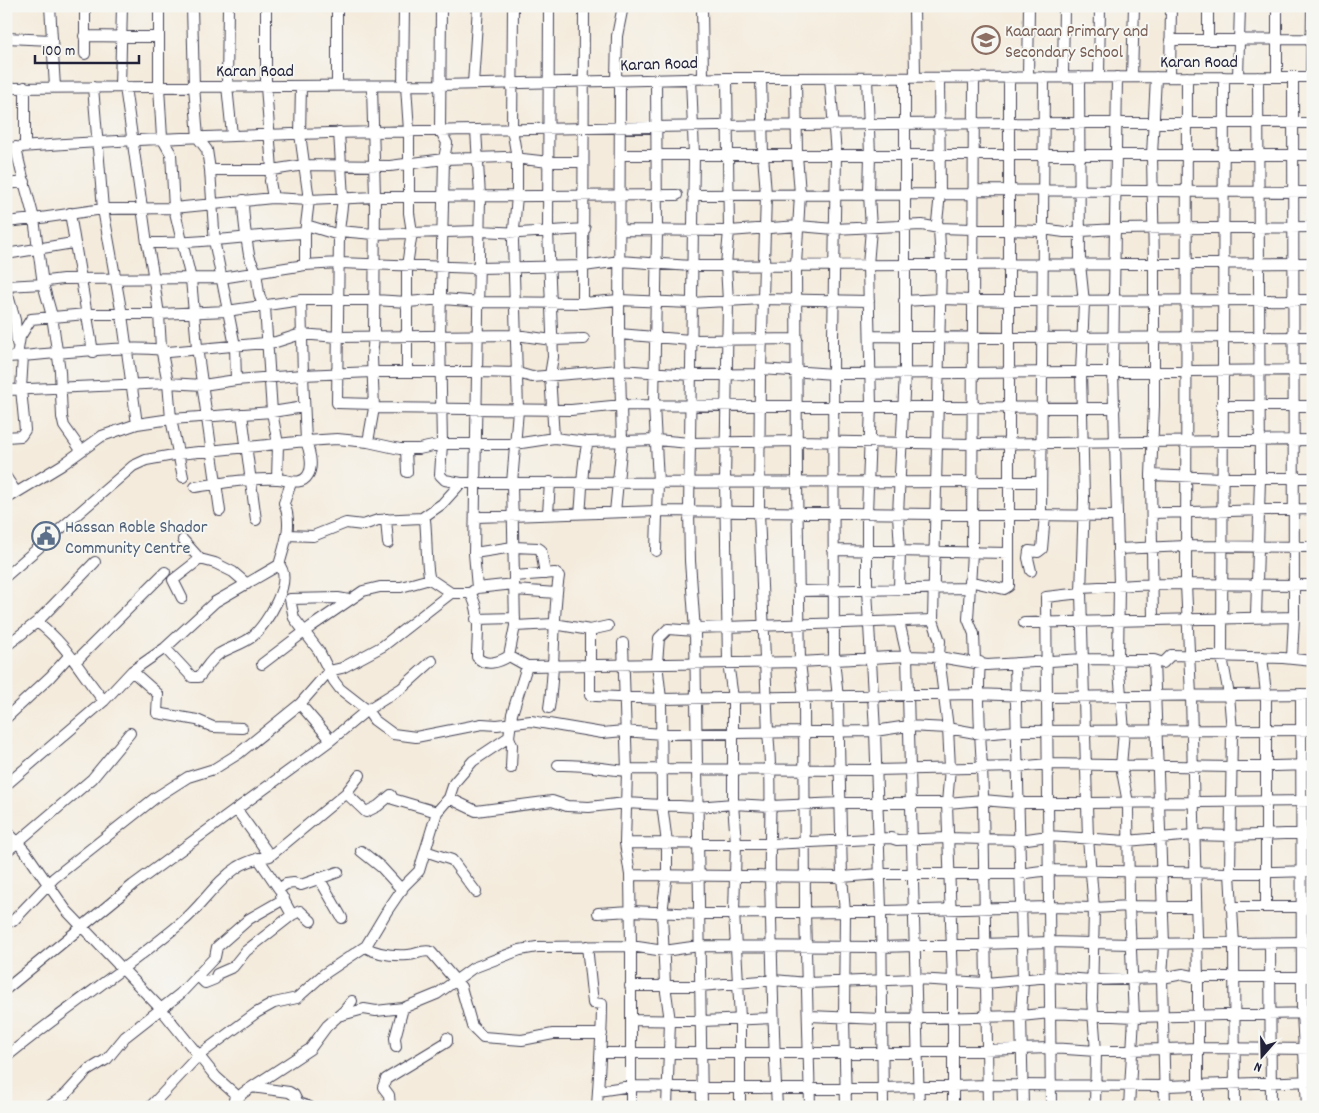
<svg xmlns="http://www.w3.org/2000/svg" width="1319" height="1113" font-family="Dekko,sans-serif">
  <style>
    .lines { fill: none; stroke-linecap: round; stroke-linejoin: round }
    .minor-casing { stroke: #424053; stroke-width: 12 }
    .minor { stroke: #fff; stroke-width: 10 }
    .labels { text-anchor: middle; stroke-width: 4; stroke-linejoin: round; paint-order: stroke }
    .education-label { font-size: 18px; fill: #785e54; stroke: #f6f6f2; text-anchor: start }
    .street-label { font-size: 18px; fill: #22223b; stroke: #f6f6f2 }
    .service-label { font-size: 18px; fill: #4e5e75; stroke: #f6f6f2; text-anchor: start }
  </style>
  <rect width="100%" height="100%" fill="#f6f6f2"/>
  <filter id="ink" filterUnits="userSpaceOnUse"><feTurbulence type="fractalNoise" baseFrequency=".02" numOctaves="2"/><feDisplacementMap in="SourceGraphic" scale="10" xChannelSelector="R" yChannelSelector="G"/><feConvolveMatrix kernelMatrix="1 2 1 2 8 2 1 2 1" color-interpolation-filters="sRGB"/></filter>
  <filter id="wash" filterUnits="userSpaceOnUse"><feTurbulence type="fractalNoise" baseFrequency=".0096" numOctaves="4" result="noise"/><feDisplacementMap in="SourceGraphic" scale="20" xChannelSelector="R" yChannelSelector="G"/><feGaussianBlur stdDeviation="1.12" result="paint"/><feColorMatrix in="noise" values="0 0 0 0 0 0 0 0 0 0 0 0 0 0 0 0 0 1.4 0 .05"/><feComposite in="paint" operator="in"/></filter>
  <g filter="url(#wash)">
    <rect width="100%" height="100%" fill="#f4ebdc"/>
  </g>
  <g filter="url(#ink)">
    <g class="lines">
      <defs>
        <path id="minor" d="M50,6L55,87
          M85,6V54
          M159,6V87L162,138L171,154L174,208L191,279L197,347L220,511
          M192,6L194,86L198,138L207,150L210,170L215,245L235,346L236,380
          M228,6L227,86L232,135
          M266,6V86L272,170L270,181L273,198
          M441,6L440,130L447,143L444,159L440,337L442,444H515L554,438L588,442L656,440L690,443L797,441L972,444L1313,440
          M549,6L548,231L553,357L550,375L554,438
          M702,6L703,78
          M914,6L915,77
          M84,36L159,37
          M6,38L52,40
          M1170,40L1313,39
          M1208,40V6
          M974,77L972,553L968,619L974,634L975,661
          M1028,77L1029,6
          M1063,77L1064,6
          M1079,77L1080,264L1084,302L1081,372L1084,498L1081,593L1088,839L1094,908L1092,999L1096,1051L1095,1107
          M1099,77L1100,6
          M1117,77L1113,372L1119,585L1118,659L1124,731L1121,766L1128,803L1129,906L1134,1017L1129,1107
          M1132,77L1134,6
          M1170,77L1171,6
          M1187,77L1186,584L1191,696L1198,977V1107
          M1224,77L1222,657L1229,695L1232,731L1230,873L1234,944L1235,1107
          M1238,77L1240,6
          M1277,77V6
          M1311,77L1312,6
          M691,78L694,155L689,511L690,561L695,631L702,1107
          M727,78L729,231L726,265L728,302L725,482L728,662L733,698V804L736,843L734,912L740,1018V1107
          M796,78L797,155L800,194L796,265L797,482L800,662L804,697L805,912L810,1107
          M830,78L836,155L833,338L834,659L838,698L842,877L845,912L844,1018L846,1107
          M867,78L870,155L869,194L871,229L868,265L871,406L867,513V590L875,731L881,910L883,1107
          M939,78L940,194L937,222L939,228L941,265L933,620L940,641L939,657L948,728L950,768L947,803L953,981V1107
          M616,80L617,36L623,6
          M473,84L478,6
          M301,86L300,134L309,200L305,233V265
          M337,86V6
          M403,86L404,6
          M406,86L409,131V213L412,232L407,266V372
          M25,87V146
          M93,87L103,209L122,315L137,424
          M120,87L122,6
          M6,88L440,85L727,78L1313,77
          M476,130L480,196L474,553L477,588
          M16,147C20,171 28,194 34,219L103,209L174,208L273,198L309,200L375,197L677,195
          M6,148C181,135 356,132 531,129C792,124 1052,122 1313,123
          M620,155H1313
          M210,170H272L304,165L390,166L444,159L505,157L549,162H583
          M6,184L25,182
          M973,190L1313,192
          M693,195L973,194
          M243,200C243,219 246,236 249,255C250,261 255,267 256,273C259,286 257,297 265,307L272,412L278,444L277,479
          M70,213L93,352
          M6,222L34,219L43,284L52,316L60,371L62,417L64,426L81,450
          M306,225L339,235V231L374,234L480,231L519,233L585,229
          M619,230L729,231L799,226L834,229L922,225L939,228L1040,231L1043,229L1064,232L1116,229L1313,227
          M339,231L343,198L339,132
          M339,235L337,403L374,404
          M147,243C200,244 252,235 305,233
          M6,254L73,243
          M6,286L43,284L47,281L63,279L221,278L305,265L339,263L478,268L584,266L620,261L691,266L1313,263
          M6,288L15,320L17,343
          M301,300L303,375L372,372H478L518,373L532,377L620,370L691,375L760,374L761,369L834,374L1313,370
          M904,301L940,299L1009,301L1313,300
          M583,303L584,6
          M619,334L690,340L797,339
          M870,336L1009,338L1313,337
          M17,356L20,337L31,319L86,314H159C155,290 153,266 147,243L125,87
          M6,357C36,356 149,342 168,352L276,342L301,334L337,337L516,335L552,340L584,339
          M761,369L766,194L763,155L761,78
          M760,374L759,512L768,733C773,781 769,829 770,878C772,954 773,1030 777,1107
          M6,390L168,383L161,348L159,314L227,311L301,300H374L408,302L443,299L480,302L583,303L619,300L691,303L762,299L869,301
          M1221,406H1313
          M374,408L571,410L622,405L1115,408
          M242,414L256,520
          M6,437L21,436L25,430L21,389L23,356
          M368,442L374,408L372,357L374,336L375,197L372,86
          M406,449L407,472
          M1151,475L1222,478H1313
          M6,477L16,492
          M183,477L171,419L272,412L304,407
          M6,499L62,465L102,436L137,424L171,419L168,383L203,385L236,380L303,375L306,441L337,439L368,442L400,449H419L442,444L440,475L445,480L461,483L1041,482
          M615,512L622,441L619,334L620,80
          M580,513C583,489 581,465 588,442
          M1152,513L1313,509
          M548,514L550,482
          M1041,515L1044,77
          M476,517L657,511L1115,516
          M422,518L442,504L461,483
          M386,519L388,543
          M287,535L313,536L346,523L363,525L378,520L422,518L425,520C427,533 426,571 430,579
          M183,540L200,559L215,563L233,572L247,584
          M1118,549L1186,546L1313,547
          M833,550L1009,553
          M656,551L658,482L654,405L657,231L656,79
          M474,553L513,547L538,548L541,550L545,574
          M1031,571L1028,558L1029,551L1038,552L1042,549L1045,515
          M6,576L133,466L146,460L179,454L306,441C309,449 314,467 308,475C301,487 287,479 277,479C249,478 222,483 195,487
          M514,576L555,573L559,576C552,620 556,665 549,708
          M969,581L1004,589L1009,586V77
          M1081,588L1153,584L1313,585
          M899,589L900,550L898,514L905,373V78
          M515,590L556,593
          M800,591L970,588
          M470,593C482,611 477,636 477,657C485,667 500,662 509,656L515,626L512,483L518,410L513,241L517,196V158L512,129L513,6
          M182,598L173,580L200,559
          M349,600L338,598L290,599L294,618L319,651L334,681L340,689L367,710L374,720L393,734L416,737L482,724L497,725L531,721L602,733L624,731L662,734L875,731L908,726L948,728L981,734L1017,731L1313,730
          M1256,617L1260,478L1258,77
          M476,619L515,618
          M1153,620L1151,475L1154,406V265L1152,155L1156,77
          M899,621L907,656L919,1107
          M37,622C66,643 81,673 104,701
          M1024,623L1294,617
          M515,626L554,624L590,630L608,626
          M695,628L933,620
          M590,630V695L596,696L661,699L977,694L1047,697L1313,694
          M623,643L627,771L625,843L630,875L631,946V1107
          M6,646L37,622L95,562
          M165,648L192,677H199C206,669 210,660 219,654C228,648 246,643 253,636C267,623 294,581 279,565
          M509,656L527,666L800,662L907,656L939,657L987,665L1083,659L1154,660L1163,663L1171,655L1283,658L1313,661
          M1262,657L1266,694V907
          M1292,658L1294,617L1293,77
          M1154,660L1164,944L1162,978L1165,1107
          M76,661L165,572
          M980,662C976,709 983,756 983,802C984,904 987,1005 988,1107
          M262,664L312,626L363,591L380,587H401L430,579L451,593H470L477,588L514,584
          M1015,664L1023,981L1021,1016L1023,1107
          M132,671L158,694L157,713L197,720L213,727L242,728
          M1301,694L1302,1013L1307,1107
          M300,704L331,740
          M6,718L50,677L69,656
          M558,765C583,764 603,769 627,771
          M511,768L512,745L509,737L512,714L527,666
          M627,769L875,770L1017,767L1048,764L1232,767L1313,765
          M6,785L104,701L132,671L165,648L215,602L279,565C285,544 293,524 284,503L291,483
          M346,793L366,812L378,806L391,795L393,799L437,812
          M449,798L476,811L552,801L567,806L589,807L626,803L697,807L733,804L770,806L841,803H947L983,800L1017,803H1088L1313,801
          M237,810L270,856
          M6,830L25,851L66,910L161,1009L216,1077L235,1094L233,1107
          M625,843L771,844L891,838L897,840L948,838L1020,840L1048,836L1127,841L1193,835L1231,836L1313,833
          M361,851L381,867L402,890
          M425,851L452,860L476,892
          M6,852L92,779L130,733
          M258,858L279,889L286,884L294,883L301,885L338,872
          M630,875L842,877L880,874H1019L1049,870L1230,873L1313,871
          M319,878L342,918
          M281,895L292,915L300,911L311,921
          M1231,907H1313
          M598,913L631,911L700,914L845,912L1049,907L1094,908L1129,906L1196,907
          M6,922L13,921L54,878L155,798L188,777L214,769L238,754L300,704L329,671L342,668L383,646L451,593
          M1270,943L1271,1107
          M587,946L593,1003L602,1004C602,1038 599,1072 597,1107
          M365,947C377,954 393,956 408,955C416,955 423,949 431,952L461,987L472,1026L483,1037L522,1040L553,1034H602
          M197,975L205,983L215,979L217,974L233,967L246,951L292,915
          M630,986H700L774,980L807,983L916,979L986,983L1050,977L1092,980L1162,978L1183,974L1198,977H1313
          M6,989L133,885L331,740L367,710L402,688L432,661
          M338,1016L364,1009L376,1011L403,1008
          M809,1016L881,1019L1021,1016L1050,1013L1134,1017L1313,1013
          M631,1020L702,1021L773,1018
          M396,1047L395,1038L403,1008L437,994L473,968L520,950L537,947L631,946L664,951L699,946L881,947L1050,942L1130,944L1313,942
          M601,1053H882L1051,1048L1096,1051L1198,1048L1313,1049
          M6,1057C63,1010 125,970 181,923C202,906 215,882 238,867C248,861 259,858 270,856L346,793L360,775
          M252,1087L289,1092L294,1095L298,1103L310,1107
          M598,1091L631,1086L846,1089L988,1085L1166,1086L1313,1081
          M233,1104L243,1093L310,1049L327,1026L344,1011L352,1001
          M48,1107L66,1094L87,1071L107,1059L125,1037L180,994L215,957L217,947L249,919L284,899
          M150,1107L198,1056L256,1013L274,1003L297,998L324,974L366,946L387,911L404,886L419,871L437,812L449,798L454,783L473,761L509,737
          M390,1107L389,1095L383,1087L386,1079L447,1042V1038
          M667,1107L670,1021L665,985L662,913L667,874V843L662,804L661,699L657,663L659,638L668,629L695,631
          M1051,1107L1046,597L1081,593"/>
      </defs>
      <use href="#minor" class="minor-casing"/>
      <use href="#minor" class="minor"/>
    </g>
  </g>
  <defs>
    <symbol id="school-ring" viewBox="-11 -11 22 22"><circle r="9.5" fill="#f6f6f2" stroke="#8d6e63" stroke-width="1.5"/><path d="M0-5L7-2L0 1L-7-2ZM-4 1L0 2.5L4 1V4Q0 6-4 4Z" fill="#8d6e63"/></symbol>
    <symbol id="civic-ring" viewBox="-11 -11 22 22"><circle r="9.5" fill="#f6f6f2" stroke="#5c6f8a" stroke-width="1.5"/><path d="M-.6-6.5H3V-4.5H.6V-3L4-1V1h2V6H-6V1h2V-1L-.6-3ZM-1.2 2.5V6h2.4V2.5Z" fill="#5c6f8a"/></symbol>
  </defs>
  <g fill-rule="evenodd">
    <use href="#school-ring" x="970" y="24" width="32" height="32"/>
    <use href="#civic-ring" x="30" y="520" width="32" height="32"/>
  </g>
  <g class="labels">
    <g class="education-label">
      <text x="1005" y="36">Kaaraan Primary and<tspan x="1005" dy="21">Secondary School</tspan></text>
    </g>
    <g class="street-label">
      <text x="1199" y="67">Karan Road</text>
      <text transform="translate(659 63) rotate(-2)" y="6">Karan Road</text>
      <text x="255" y="76">Karan Road</text>
    </g>
    <g class="service-label">
      <text x="65" y="532">Hassan Roble Shador<tspan x="65" dy="21">Community Centre</tspan></text>
    </g>
  </g>
  <rect width="1319" height="1113" fill="none" stroke="#f6f6f2" stroke-width="25"/>
  <g transform="translate(1262 1056) rotate(200)" stroke="#f6f6f2" stroke-width="4" paint-order="stroke">
  <path d="M0-4L9 19L0 12L-9 19Z" fill="#22223b"/>
  <text y="-8" font-size="14" font-weight="bold" text-anchor="middle" fill="#22223b">N</text>
  </g>
  <path d="M35 55v8h104v-8" fill="none" stroke="#22223b" stroke-width="2.5"/>
  <text x="42" y="55" font-size="15" fill="#22223b" stroke="#f6f6f2" stroke-width="4" paint-order="stroke">100 m</text>
</svg>
